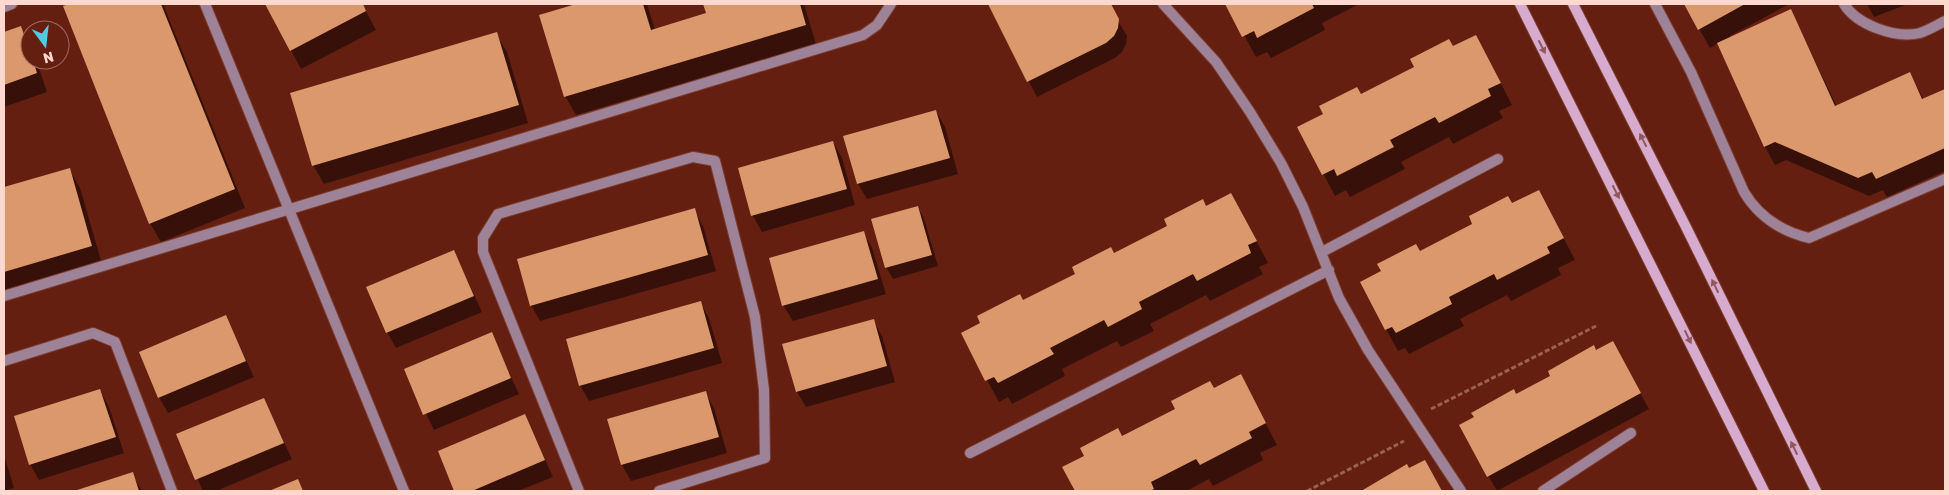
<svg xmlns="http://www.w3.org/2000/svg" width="1949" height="495" font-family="Rubik,sans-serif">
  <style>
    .shadow { fill: #0007 }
    .building { fill: #db986d }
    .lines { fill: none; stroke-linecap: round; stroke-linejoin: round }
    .lane-casing { stroke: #7d3d2f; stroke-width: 12 }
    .street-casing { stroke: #7d3d2f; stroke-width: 12 }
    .secondary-casing { stroke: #7d3d2f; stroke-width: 12 }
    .path { stroke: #9a6054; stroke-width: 3; stroke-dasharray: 5 2.5; stroke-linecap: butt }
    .lane { stroke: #9e8398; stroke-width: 10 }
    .street { stroke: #9e8398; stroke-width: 10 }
    .secondary { stroke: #d6abcd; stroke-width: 10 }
    .oneway { fill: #92575c }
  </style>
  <rect width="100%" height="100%" fill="#651f11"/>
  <path class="shadow" d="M73,4H163L245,208L161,242L150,223L65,7Z
    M266,4H362L376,30L301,69Z
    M580,4H647L655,30L707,14L704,4H804L816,44L576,115L565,96L541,15Z
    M989,4H1068L1076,6L1108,4L1127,36L1126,44L1122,52L1115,58L1037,97Z
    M1227,4H1359L1322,23L1325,30L1271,58L1267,52L1256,57Z
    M1685,4H1789L1730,36L1731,38L1791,11L1837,107L1910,74L1924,100L1945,90V171L1887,197L1883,190L1869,196L1786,160L1775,165L1765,147L1718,43L1710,48Z
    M1867,4H1908L1874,17Z
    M21,28L30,44V60H36L47,92L4,107V34Z
    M496,34L507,52L528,123L324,184L313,165Z
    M1453,48L1488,58L1512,105L1499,111L1503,118L1453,144L1449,137L1401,162L1405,169L1350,197L1346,190L1335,196L1299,128Z
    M936,111L945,127L958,174L867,199L858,184Z
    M833,142L842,158L855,205L762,232L753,216L739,169Z
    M69,169L80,188L102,264L4,293V189Z
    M1512,205L1550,212L1575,260L1558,268L1561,275L1511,301L1507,295L1460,319L1464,326L1409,354L1405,348L1398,351L1361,283Z
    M918,207L924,219L938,266L893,279L886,267Z
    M1206,207L1243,216L1268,263L1259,267L1263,274L1210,301L1206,295L1150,324L1154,331L1121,347L1117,341L1062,369L1065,376L1012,404L1008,397L999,402L962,334Z
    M694,210L703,226L716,271L540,321L531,305Z
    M863,232L872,248L886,294L793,321L783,305Z
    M454,251L482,312L396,348L387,332Z
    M700,302L709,318L722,363L589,401L580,385Z
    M226,316L254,377L168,413L159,397Z
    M873,320L882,336L895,382L806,407L797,392Z
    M491,334L519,394L434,430L405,370Z
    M1596,351L1621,359L1649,409L1497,491L1460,426Z
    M1241,376L1277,445L1260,453L1263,460L1213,486L1209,479L1186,491H1076L1064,468Z
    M100,391L109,407L124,453L39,480L30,464Z
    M705,392L714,408L727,453L631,481L622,465L609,420Z
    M263,399L292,459L216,491H203L178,435Z
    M525,416L553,477L518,491H456L439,452Z
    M4,455L14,488L4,491Z
    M1425,462L1442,491L1362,490L1407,466L1409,470Z
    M132,474L142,491H77Z"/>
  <path class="building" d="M69,4H161L235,189L149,224L63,6Z
    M265,4H363L366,11L290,51Z
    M576,4H643L651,30L706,13L703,4H800L806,25L564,97L539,15Z
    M988,4H1111L1119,19L1118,28L1114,36L1106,43L1027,82Z
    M1225,4H1312L1314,8L1257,38L1254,31L1242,37Z
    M1684,4H1745L1698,30Z
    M1791,9L1835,106L1910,72L1922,99L1945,89V148L1876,179L1872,172L1858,178L1775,142L1764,147L1717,43Z
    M21,26L30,52V60H33L37,73L4,85V32Z
    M497,32L519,105L312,166L290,93Z
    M1476,35L1501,83L1488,89L1491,96L1439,123L1435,117L1390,140L1394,147L1337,176L1334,169L1322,175L1297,127L1323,114L1319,106L1357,87L1361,94L1414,67L1410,59L1449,39L1453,46Z
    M936,110L950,158L857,184L843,136Z
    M833,141L847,189L751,216L738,168Z
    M70,168L92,246L4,272V187Z
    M1539,190L1564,238L1547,247L1550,253L1497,280L1494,274L1449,297L1452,304L1396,333L1392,327L1385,330L1360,282L1381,271L1377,264L1416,244L1420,251L1472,224L1469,216L1508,196L1512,203Z
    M1231,193L1257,241L1248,245L1251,253L1197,281L1193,274L1139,302L1142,309L1108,327L1104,320L1050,348L1054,354L998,383L994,377L985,381L961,333L980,323L977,316L1020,294L1023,300L1075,274L1072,267L1111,247L1114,253L1167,226L1164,219L1203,199L1206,206Z
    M918,206L932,255L885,268L871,219Z
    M695,208L708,255L530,306L517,259Z
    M864,231L878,279L782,306L769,258Z
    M454,250L474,296L386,333L366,287Z
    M701,301L714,348L579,386L566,339Z
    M226,315L246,361L158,398L139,352Z
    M874,319L887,366L796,392L782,344Z
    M492,332L511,378L423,415L404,369Z
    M1613,341L1641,393L1487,477L1459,425L1474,417L1471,413L1514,389L1516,394L1550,376L1548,371L1594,345L1596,350Z
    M1241,374L1266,423L1249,432L1252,438L1200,465L1196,459L1151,482L1154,489L1150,491H1075L1062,467L1084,456L1080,448L1118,428L1122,436L1175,409L1171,401L1210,381L1214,388Z
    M100,389L116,437L29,465L14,416Z
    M706,391L719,437L621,465L607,419Z
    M264,398L284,443L195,480L176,434Z
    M525,414L545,460L472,491H454L438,451Z
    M1425,460L1442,491H1361L1407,464L1409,468Z
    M133,472L139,491H74Z
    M298,479L303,491H269Z"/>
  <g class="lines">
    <defs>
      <path id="lane" d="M1163,4L1216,62L1250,112L1281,163L1303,207L1339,298L1368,350L1461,491
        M1655,4L1691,72L1744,192C1759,217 1780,231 1809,238L1945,179
        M1844,4C1857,25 1896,39 1920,33C1929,30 1937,25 1945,21
        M4,7L12,4
        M1322,252L1498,159
        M4,296L863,35L877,25L891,4
        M4,361L93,333L115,342L172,491
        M970,453L1329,270
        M579,491L483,252V238L498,214L693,157L715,161L755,317L764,390L765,458L659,491
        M1543,491L1631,433"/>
      <path id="street" d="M205,4L404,491"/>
      <path id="secondary" d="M1520,4L1764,491
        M1573,4L1687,229L1816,491"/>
    </defs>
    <use href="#lane" class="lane-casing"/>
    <use href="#street" class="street-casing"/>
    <use href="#secondary" class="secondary-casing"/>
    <path class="path" d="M1431,409L1596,326
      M1307,491L1404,441"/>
    <use href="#lane" class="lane"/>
    <use href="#street" class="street"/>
    <use href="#secondary" class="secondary"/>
  </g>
  <defs><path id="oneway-solid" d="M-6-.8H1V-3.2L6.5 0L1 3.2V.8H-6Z" transform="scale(1.25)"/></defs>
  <g class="oneway">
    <use href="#oneway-solid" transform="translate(1542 47) rotate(63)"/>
    <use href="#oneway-solid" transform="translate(1643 140) rotate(-117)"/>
    <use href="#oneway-solid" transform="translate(1616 192) rotate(63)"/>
    <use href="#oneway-solid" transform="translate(1715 286) rotate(-116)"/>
    <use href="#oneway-solid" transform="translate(1688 337) rotate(64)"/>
    <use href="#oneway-solid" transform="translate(1794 448) rotate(-116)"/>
  </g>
  <rect width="1949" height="495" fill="none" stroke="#fcd8cf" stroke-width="10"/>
  <g transform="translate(45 45) rotate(165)"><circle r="24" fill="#651f11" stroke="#a1695d"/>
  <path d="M0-4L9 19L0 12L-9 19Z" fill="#56c9e0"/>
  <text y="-8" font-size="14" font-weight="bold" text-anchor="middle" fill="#fcd8cf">N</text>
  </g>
</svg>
